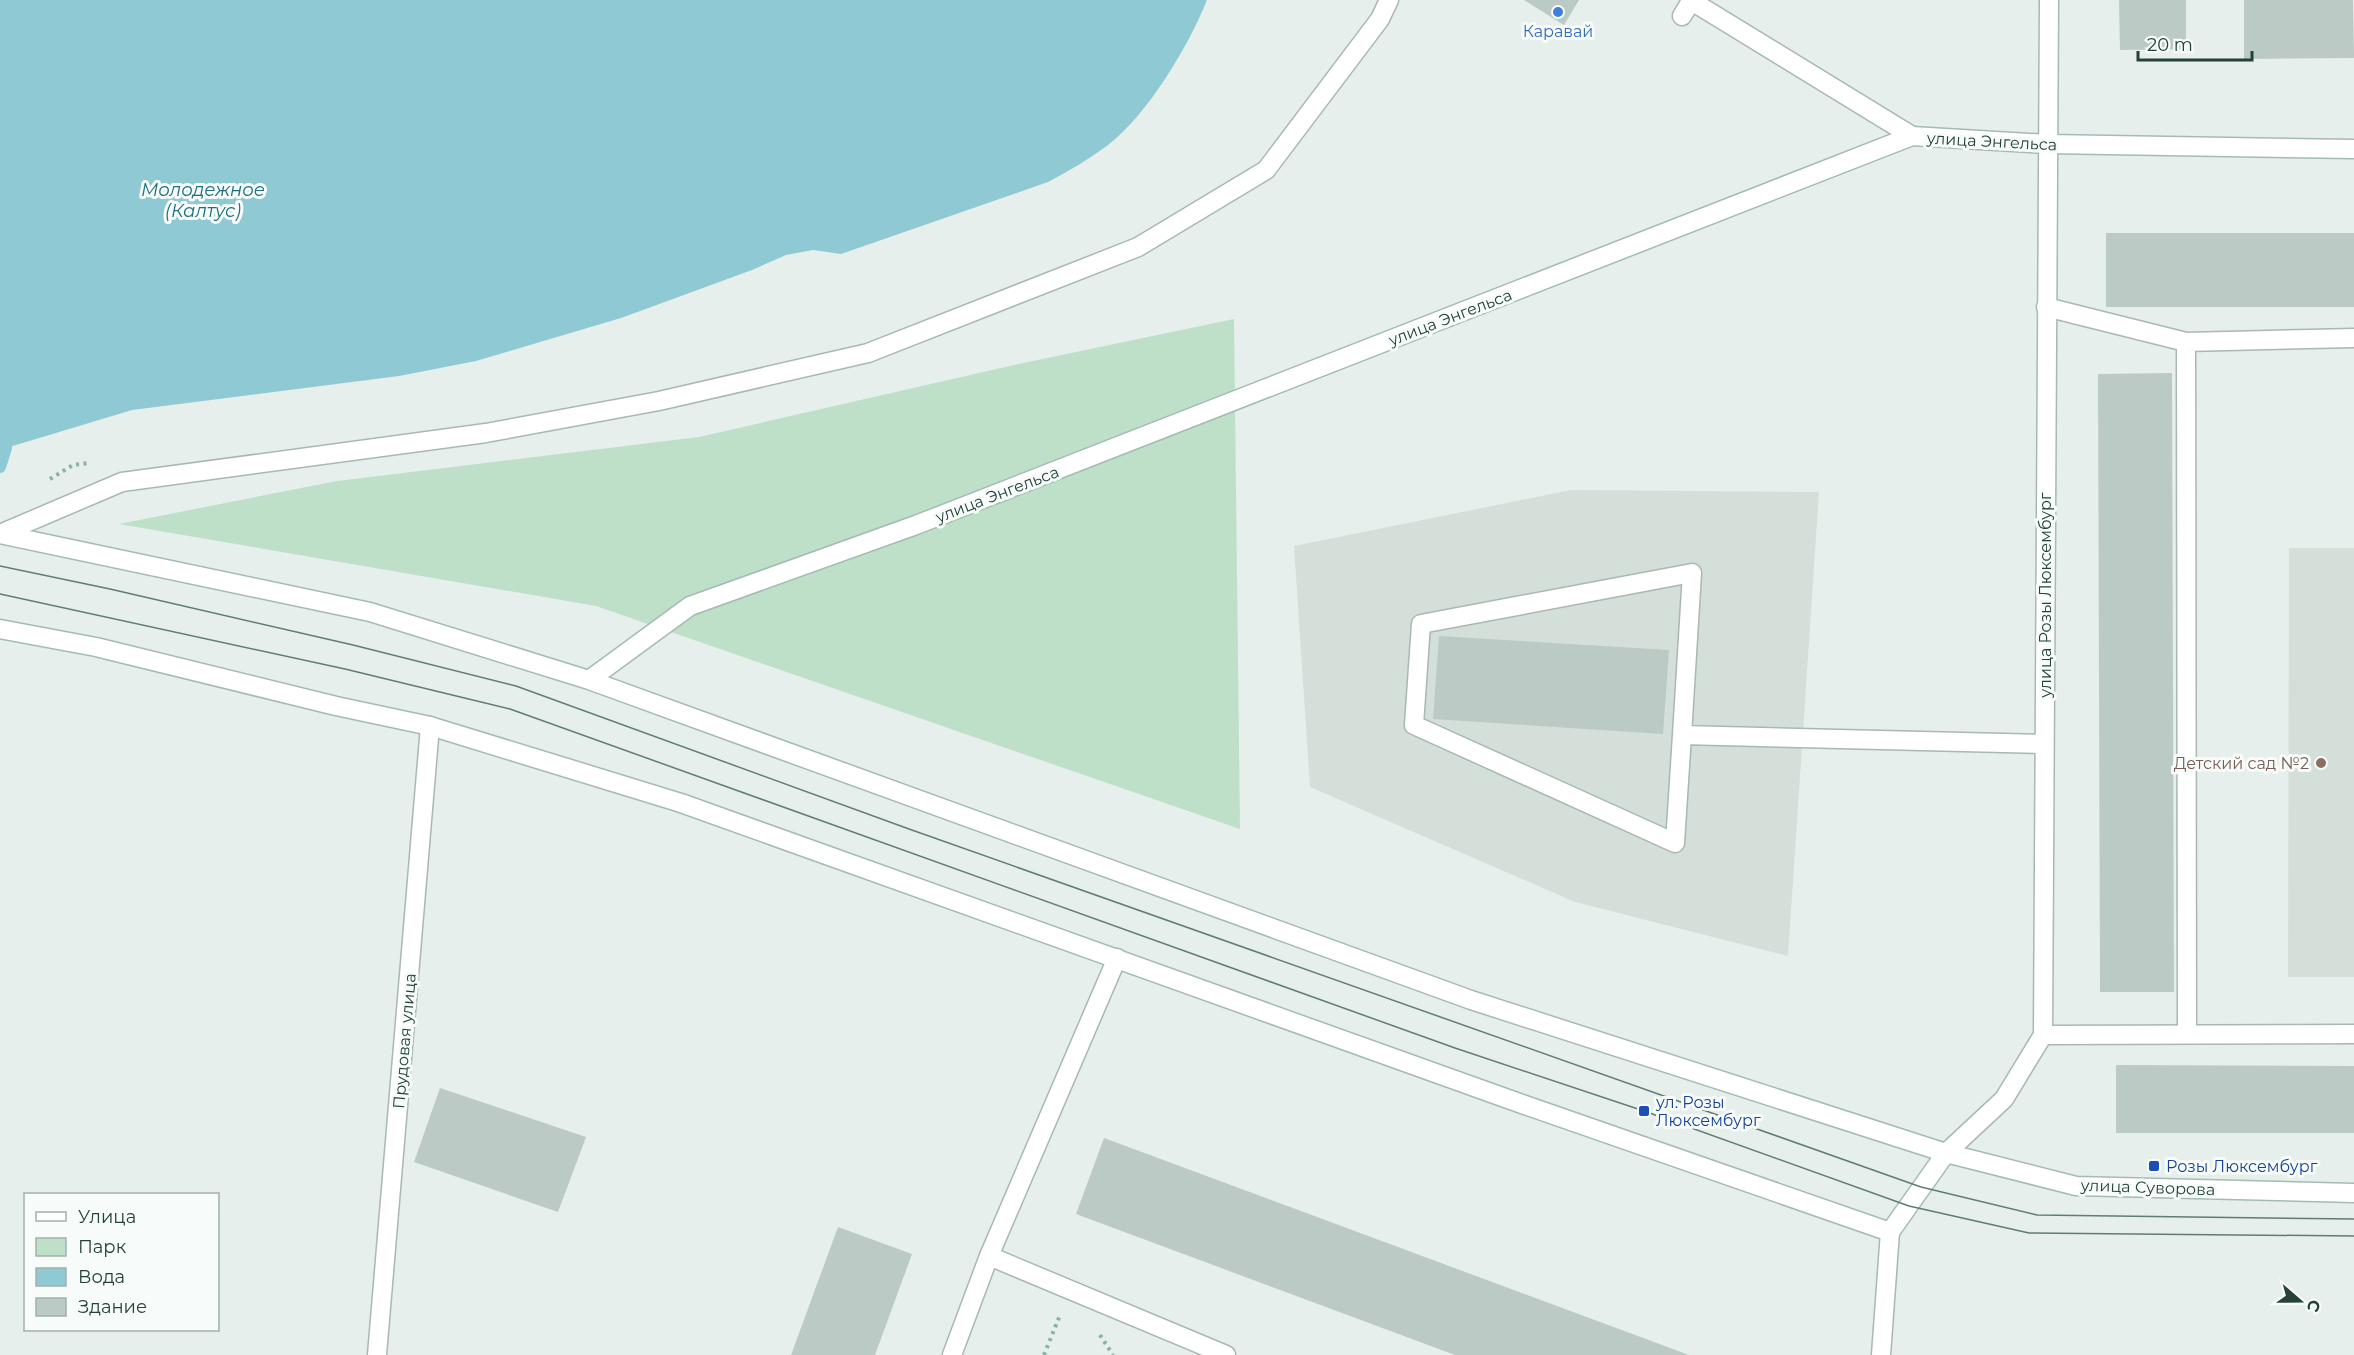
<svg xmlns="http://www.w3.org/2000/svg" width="2354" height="1355" font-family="Montserrat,sans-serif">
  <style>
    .built { fill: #d4dfda }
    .green { fill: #bfe0c8 }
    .water { fill: #8ec9d4 }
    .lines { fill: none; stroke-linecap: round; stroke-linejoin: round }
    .stream { stroke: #8ec9d4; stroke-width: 12 }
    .building { fill: #bbcac4 }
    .lane-casing { stroke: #a8b8b2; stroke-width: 21 }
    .street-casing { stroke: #a8b8b2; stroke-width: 21 }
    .secondary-casing { stroke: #a4bbb3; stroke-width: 21 }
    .path { stroke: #86b3a5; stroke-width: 4; stroke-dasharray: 3 4.5; stroke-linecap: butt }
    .lane { stroke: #fff; stroke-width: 18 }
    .street { stroke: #fff; stroke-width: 18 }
    .secondary { stroke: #fff; stroke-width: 18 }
    .tram { stroke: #5f7d75; stroke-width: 1.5 }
    .shop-dot { fill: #3f7fe0; stroke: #f7fbf9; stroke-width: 2 }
    .education-dot { fill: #8d6e63; stroke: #f7fbf9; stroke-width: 2 }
    .transit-dot { fill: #1a4fb4; stroke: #f7fbf9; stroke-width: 2 }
    .labels { text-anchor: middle; stroke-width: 6; stroke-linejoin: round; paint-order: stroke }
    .shop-label { font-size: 16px; fill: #366cbe; stroke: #f7fbf9 }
    .street-label { font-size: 16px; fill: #24423a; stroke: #f7fbf9 }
    .education-label { font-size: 16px; fill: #785e54; stroke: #f7fbf9; text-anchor: end }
    .transit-label { font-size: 16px; fill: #164399; stroke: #f7fbf9; text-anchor: start }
    .water-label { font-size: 18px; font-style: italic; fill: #1c6f80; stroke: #f7fbf9 }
  </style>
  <rect width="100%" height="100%" fill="#e6efeb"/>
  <path class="built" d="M1571,490L1819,492L1788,956L1575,902L1310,787L1294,546Z
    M2289,548H2354V977H2288Z"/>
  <path class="green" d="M1234,319L1240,829L596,606L119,524L337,481L699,437L1014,365Z"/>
  <path class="water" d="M0,0H1207C1188,47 1148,114 1108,145C1089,159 1069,171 1048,182L841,254L813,250L786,255L752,270L621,318L476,361L399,376L132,410L6,448L0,447Z"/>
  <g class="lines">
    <path class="stream" d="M0,467L6,448"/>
  </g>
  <path class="building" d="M1524,0H1579L1564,25Z
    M2119,0H2186V49L2120,50Z
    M2244,0H2353L2354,58L2244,59Z
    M2106,233H2354V307H2106Z
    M2172,373L2174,992H2100L2098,374Z
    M1439,636L1669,650L1663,734L1433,719Z
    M2116,1065L2354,1066V1133H2116Z
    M440,1088L586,1137L558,1212L414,1162Z
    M1104,1138L1689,1355H1455L1076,1214Z
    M838,1227L912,1254L875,1355H791Z"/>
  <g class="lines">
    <defs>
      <path id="lane" d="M1682,735L1692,573L1421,624L1414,725L1675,843L1682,735L2044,744
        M1117,958L989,1256L1226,1355
        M952,1355L989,1256"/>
      <path id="street" d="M1690,0L1912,136
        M1682,16L1691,1
        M2046,307L2186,342L2187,1034
        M2186,342L2354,338
        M0,534L122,482L486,433L659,401L868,353L1138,247L1266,170L1380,19L1389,0
        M2043,1035L2354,1034
        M1946,1153L2004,1099L2043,1035L2049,0
        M377,1355L430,726
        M1881,1355L1890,1232"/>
      <path id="secondary" d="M0,534L370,612L589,680L1471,1000L1946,1153L2076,1186L2354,1193
        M0,629L96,647L336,706L430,726L681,803L1522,1104L1890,1232L1946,1153
        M589,680L690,606L916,525L1912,136L2047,144L2354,149"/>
    </defs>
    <use href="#lane" class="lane-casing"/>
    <use href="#street" class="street-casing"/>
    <use href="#secondary" class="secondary-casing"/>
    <path class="path" d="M50,479L73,465L89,463
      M1100,1335L1113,1355
      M1044,1355L1060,1315"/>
    <use href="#lane" class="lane"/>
    <use href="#street" class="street"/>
    <use href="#secondary" class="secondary"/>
    <path class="tram" d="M0,566L110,589L353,645L516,686L909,829L1921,1187L2037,1215L2354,1219
      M0,594L345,669L510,709L1455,1048L1644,1111L1909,1206L2029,1233L2354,1236"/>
  </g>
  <circle class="shop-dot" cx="1558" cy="12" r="6"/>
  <circle class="education-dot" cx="2321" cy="763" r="6"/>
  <g class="transit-dot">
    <rect x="1638" y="1105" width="12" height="12" rx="3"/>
    <rect x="2148" y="1160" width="12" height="12" rx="3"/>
  </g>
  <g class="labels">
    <g class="shop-label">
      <text x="1558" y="37">Каравай</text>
    </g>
    <g class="street-label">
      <text transform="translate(1992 141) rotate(3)" y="6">улица Энгельса</text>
      <text transform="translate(1450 317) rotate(-21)" y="6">улица Энгельса</text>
      <text transform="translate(997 494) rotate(-21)" y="6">улица Энгельса</text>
      <text transform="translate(2045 595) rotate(-90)" y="6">улица Розы Люксембург</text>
      <text transform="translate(404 1041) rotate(-85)" y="6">Прудовая улица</text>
      <text transform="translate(2148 1187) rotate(2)" y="6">улица Суворова</text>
    </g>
    <g class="education-label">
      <text x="2309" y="769">Детский сад №2</text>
    </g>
    <g class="transit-label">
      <text x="1656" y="1108">ул. Розы<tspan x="1656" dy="18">Люксембург</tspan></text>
      <text x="2166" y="1172">Розы Люксембург</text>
    </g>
    <g class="water-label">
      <text x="203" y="196">Молодежное<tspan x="203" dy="21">(Калтус)</tspan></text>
    </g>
  </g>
  <rect x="24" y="1193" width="195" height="138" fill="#f7fbf9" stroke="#a3b1ad" stroke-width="1.5"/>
  <rect x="36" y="1212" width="30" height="9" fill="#ffffff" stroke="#a3b1ad" stroke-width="1.5"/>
  <text x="78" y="1223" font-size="18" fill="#24423a">Улица</text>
  <rect x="36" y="1238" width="30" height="18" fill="#bfe0c8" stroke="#a3b1ad" stroke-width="1.5"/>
  <text x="78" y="1253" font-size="18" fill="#24423a">Парк</text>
  <rect x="36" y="1268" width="30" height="18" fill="#8ec9d4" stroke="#a3b1ad" stroke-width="1.5"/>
  <text x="78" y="1283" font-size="18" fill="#24423a">Вода</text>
  <rect x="36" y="1298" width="30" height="18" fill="#bbcac4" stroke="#a3b1ad" stroke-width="1.5"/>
  <text x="78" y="1313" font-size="18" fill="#24423a">Здание</text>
  <g transform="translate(2300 1301) rotate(110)" stroke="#f7fbf9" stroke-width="4.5" paint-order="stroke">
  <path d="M0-4.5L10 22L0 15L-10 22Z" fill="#24423a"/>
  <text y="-9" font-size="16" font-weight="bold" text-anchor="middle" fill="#24423a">С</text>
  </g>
  <path d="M2138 51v9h114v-9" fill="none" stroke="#24423a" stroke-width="3"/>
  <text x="2147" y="51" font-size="18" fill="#24423a" stroke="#f7fbf9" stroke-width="4.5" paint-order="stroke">20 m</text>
</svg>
